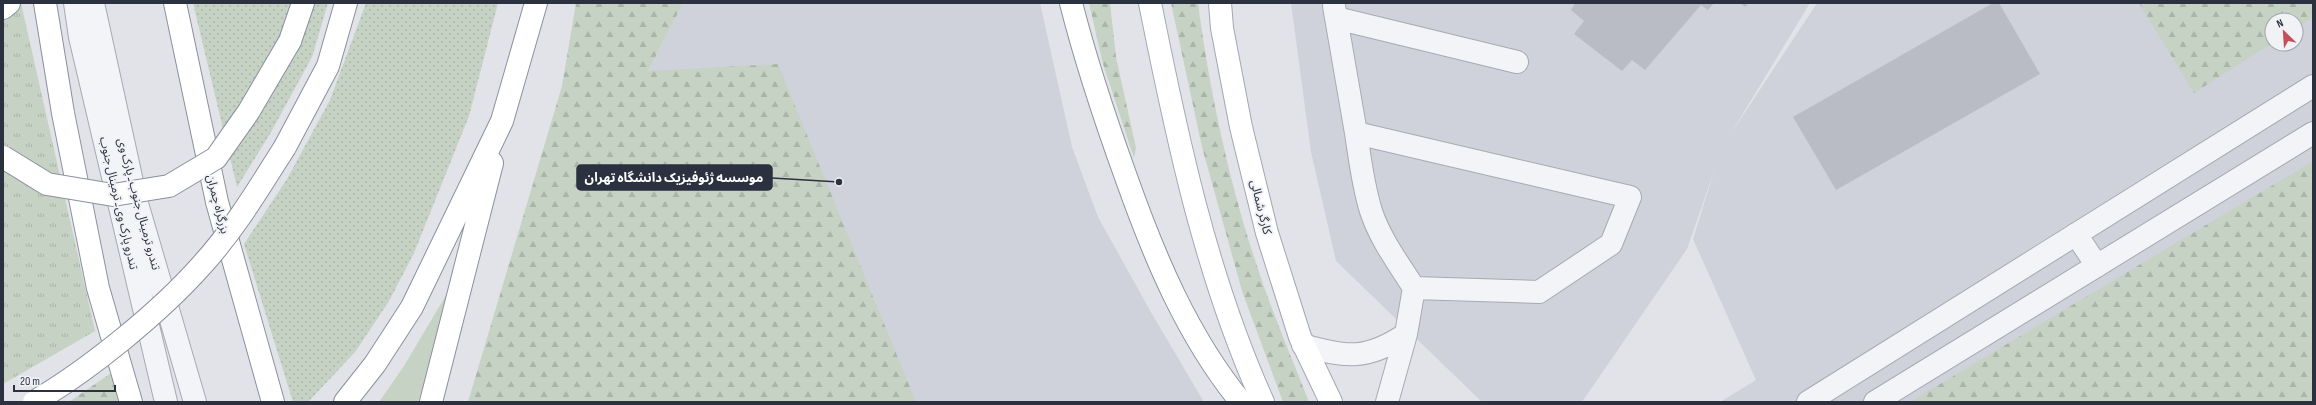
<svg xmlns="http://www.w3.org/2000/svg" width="2316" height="405" font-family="'Sofia Sans Condensed','Noto Sans Arabic',sans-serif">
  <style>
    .built { fill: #cfd2da; fill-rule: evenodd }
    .grass { fill: url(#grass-dots) }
    .forest { fill: url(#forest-firs) }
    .park { fill: url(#park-tufts) }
    .garden { fill: #c6d2c3 }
    .building { fill: #b9bcc5 }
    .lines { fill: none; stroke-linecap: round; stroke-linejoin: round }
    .minor-casing { stroke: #a7aab2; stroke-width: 24 }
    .major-casing { stroke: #a1a7b3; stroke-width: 24 }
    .highway-casing { stroke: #8a909e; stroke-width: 24 }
    .minor { stroke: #f3f4f7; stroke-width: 22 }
    .major { stroke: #fff; stroke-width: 22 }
    .highway { stroke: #fff; stroke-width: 22 }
    .highway-bridge-casing { stroke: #8a909e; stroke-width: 24; stroke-linecap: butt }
    .highway-bridge { stroke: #fff; stroke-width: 22 }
    .labels { text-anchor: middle; stroke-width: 4; stroke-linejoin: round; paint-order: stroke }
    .street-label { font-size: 12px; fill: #2b313f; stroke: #f0f2f6 }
    .leader { fill: none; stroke: #2b313f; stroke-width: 1.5 }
    .callout-dot { fill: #2b313f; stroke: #f0f2f6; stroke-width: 1.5 }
    .callout { fill: #2b313f; stroke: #2b313f; stroke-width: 1.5 }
    .callout-label { font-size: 13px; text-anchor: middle; font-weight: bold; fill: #fff }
  </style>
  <defs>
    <pattern id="grass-dots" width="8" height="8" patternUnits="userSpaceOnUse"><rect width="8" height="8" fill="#c6d2c3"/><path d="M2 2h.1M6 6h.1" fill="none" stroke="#aab5a9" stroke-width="1.8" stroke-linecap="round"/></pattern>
    <pattern id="forest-firs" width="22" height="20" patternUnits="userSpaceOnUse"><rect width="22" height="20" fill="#c6d2c3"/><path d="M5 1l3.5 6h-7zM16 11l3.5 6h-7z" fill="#aab5a9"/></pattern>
    <pattern id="park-tufts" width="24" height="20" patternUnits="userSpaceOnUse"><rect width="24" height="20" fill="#c6d2c3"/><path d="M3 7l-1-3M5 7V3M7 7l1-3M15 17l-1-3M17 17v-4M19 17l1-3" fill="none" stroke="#aab5a9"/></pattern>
  </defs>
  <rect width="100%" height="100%" fill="#e1e3e8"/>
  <path class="built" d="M683,3H1040L1072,147L1098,217L1152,314L1204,402H503L648,71Z
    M1291,3H1810L1730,135L1817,3H2313V402H1720L1756,380L1693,239L1715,168L1687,249L1582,402H1482L1336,261L1311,152ZM2272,20H2296V44H2272Z"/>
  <path class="grass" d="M193,3H328L312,57L270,134L237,187Z
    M366,3H498L469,116L414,253L389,301L355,352L308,402H293L244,244L287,179L330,100Z"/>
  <path class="forest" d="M576,3H683L648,71L778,64L916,402H468L562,86Z
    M1089,3H1110L1116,57L1136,148L1134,158L1103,64Z
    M1171,3H1198C1209,88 1229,182 1256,263C1271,310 1291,356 1309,402H1283L1242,291L1202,147Z
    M2139,3H2313V17L2296,28V20H2272V43L2194,93Z
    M2313,161V402H1910Z
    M114,371L125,402H69Z"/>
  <path class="park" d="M3,3H21L95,331L3,384Z"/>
  <path class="garden" d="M458,275L418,402H379L404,366Z"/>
  <path class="building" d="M1575,3H1714L1708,10L1701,5L1645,70L1632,60L1622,71L1574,34L1584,21L1571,10Z
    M1740,3H1749L1745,7Z
    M1993,3H1999L2040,74L1836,190L1793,117Z"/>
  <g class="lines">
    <defs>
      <path id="minor" d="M75,3L80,37L166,402
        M93,3L136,200L195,402
        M1334,6L1356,133
        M1336,18L1517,62
        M2076,234L2097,266
        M1303,345C1346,358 1368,360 1406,334
        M1387,402L1406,334L1414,288C1399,264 1380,239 1371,211C1363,186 1360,159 1356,133L1630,197L1611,244L1539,292L1414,288
        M1808,402L2313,86
        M1875,402L2313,133"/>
      <path id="major" d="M1150,3C1177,138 1206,276 1263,402
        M1220,3L1222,28L1241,127L1267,233L1300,337L1331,402"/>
      <path id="highway" d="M45,3L63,113L98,288L131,402
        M175,3L217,202L273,402
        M1071,3C1086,62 1105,119 1126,177C1154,256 1187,336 1241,402
        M3,8L9,3
        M290,41L303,3
        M285,147L328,66L346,3
        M345,402L375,364L412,307L502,121L536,3
        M431,402L492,163"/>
    </defs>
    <use href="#minor" class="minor-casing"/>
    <use href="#major" class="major-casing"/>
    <use href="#highway" class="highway-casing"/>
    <use href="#minor" class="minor"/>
    <use href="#major" class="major"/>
    <use href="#highway" class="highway"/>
    <defs>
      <path id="highway-bridge" d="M3,157L47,184L113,195L169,186L216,158L249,111L290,41
        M34,402C89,370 159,313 201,266C234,230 259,188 285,147"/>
    </defs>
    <use href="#highway-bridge" class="highway-bridge-casing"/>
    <use href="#highway-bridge" class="highway-bridge"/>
  </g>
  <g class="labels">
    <g class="street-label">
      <text transform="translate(119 203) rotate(77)" y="4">تندرو پارک وی ـ ترمینال جنوب</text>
      <text transform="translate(139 204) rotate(75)" y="4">تندرو ترمینال جنوب ـ پارک وی</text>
      <text transform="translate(218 204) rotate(76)" y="4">بزرگراه چمران</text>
      <text transform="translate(1261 207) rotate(76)" y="4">کارگر شمالی</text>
    </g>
  </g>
  <path class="leader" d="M839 182L772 178"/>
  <circle class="callout-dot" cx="839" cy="182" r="4"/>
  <rect class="callout" x="577" y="165" width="195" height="25" rx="4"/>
  <g class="callout-label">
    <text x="674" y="182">موسسه ژئوفیزیک دانشگاه تهران</text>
  </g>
  <rect width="2316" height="405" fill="none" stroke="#2b313f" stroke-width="8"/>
  <g transform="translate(2284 32) rotate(335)"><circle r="19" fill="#f0f2f6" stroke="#a1a5ad"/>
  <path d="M0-3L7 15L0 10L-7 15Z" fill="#c2515a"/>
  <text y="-6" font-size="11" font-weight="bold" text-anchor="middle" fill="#2b313f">N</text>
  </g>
  <path d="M14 385v6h101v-6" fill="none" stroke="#2b313f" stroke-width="2"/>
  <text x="20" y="385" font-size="12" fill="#2b313f" stroke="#f0f2f6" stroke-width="3" paint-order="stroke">20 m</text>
</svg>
